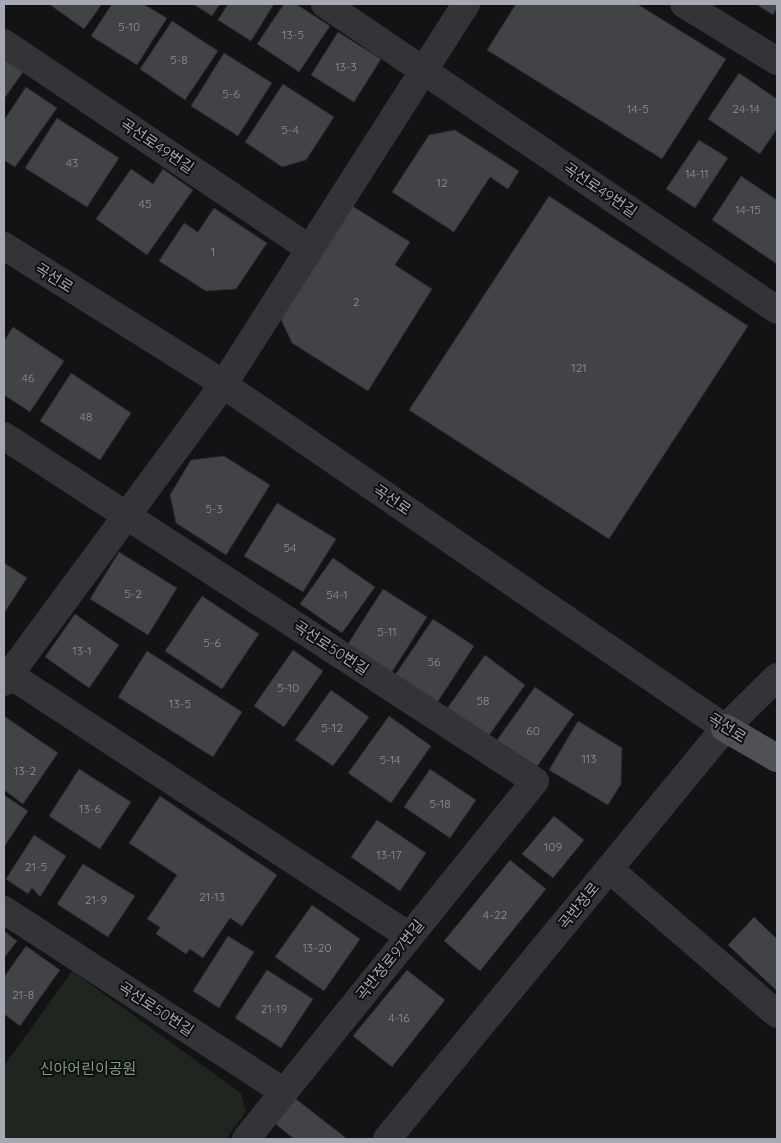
<svg xmlns="http://www.w3.org/2000/svg" width="781" height="1143" font-family="Quicksand,'Noto Sans KR',sans-serif">
  <style>
    .green { fill: #1f2620 }
    .building { fill: #424347; stroke: #2d2d30 }
    .lines { fill: none; stroke-linecap: round; stroke-linejoin: round }
    .minor { stroke: #343438; stroke-width: 28 }
    .major { stroke: #505157; stroke-width: 28 }
    .labels { text-anchor: middle; stroke-width: 4; stroke-linejoin: round; paint-order: stroke }
    .number-label { font-size: 12px; fill: #8d9098 }
    .street-label { font-size: 15px; fill: #a6a9b3; stroke: #0e0d0f }
    .park-label { font-size: 15px; fill: #7f9c83; stroke: #0e0d0f }
  </style>
  <rect width="100%" height="100%" fill="#131214"/>
  <path class="green" d="M72,971L241,1093L246,1112L226,1139H4V1066Z"/>
  <path class="building" d="M49,4H102L84,29Z
    M112,4H143L167,18L137,65L91,36Z
    M193,4H220L212,16Z
    M228,4H274L251,41L218,20Z
    M284,4H296L330,26L299,72L257,44Z
    M516,4H637L726,59L662,159L487,50Z
    M756,4H777V8L773,15Z
    M172,21L218,51L185,100L140,69Z
    M338,32L381,59L354,102L311,75Z
    M224,53L272,83L238,136L191,106Z
    M4,58L23,72L4,99Z
    M739,73L777,99V129L760,154L708,119Z
    M283,84L334,117L306,160L282,167L245,142Z
    M26,87L57,108L15,167L4,160V120Z
    M57,118L119,158L87,207L25,168Z
    M455,130L519,171L508,189L490,177L454,232L392,192L429,135Z
    M699,140L728,158L695,208L666,189Z
    M131,169L153,184L163,169L193,190L147,255L96,219Z
    M741,176L777,200V264L712,220Z
    M549,196L748,326L609,539L409,410Z
    M349,204L410,242L395,265L432,289L368,391L292,343L279,315Z
    M214,208L267,243L236,289L206,291L159,261L184,223L198,232Z
    M13,327L64,361L30,412L4,395V341Z
    M71,373L131,413L100,460L40,421Z
    M224,456L270,485L226,555L176,523L170,495L191,460Z
    M277,503L336,539L303,592L244,556Z
    M119,552L177,588L148,635L90,599Z
    M333,558L375,587L342,633L300,604Z
    M4,563L27,578L4,613Z
    M383,589L427,617L390,675L346,647Z
    M202,596L259,634L222,689L165,651Z
    M75,614L119,645L89,688L45,657Z
    M433,619L474,646L435,706L393,678Z
    M293,650L323,671L284,727L254,706Z
    M147,651L242,712L213,757L118,697Z
    M485,655L525,685L482,745L441,717Z
    M535,687L574,714L531,775L492,747Z
    M331,690L369,717L333,766L295,740Z
    M4,716L58,753L23,804L4,790Z
    M389,716L431,746L391,803L348,773Z
    M578,721L622,748L621,784L608,805L549,770Z
    M79,769L131,802L100,849L49,816Z
    M430,769L476,800L450,838L404,807Z
    M4,795L28,811L4,847Z
    M160,796L277,875L242,926L230,918L203,958L190,949L186,954L156,934L160,927L147,919L177,875L129,843Z
    M554,816L584,840L553,878L522,854Z
    M377,820L426,853L400,891L351,857Z
    M34,835L66,856L40,897L32,888L28,894L6,879Z
    M510,860L546,889L480,971L444,941Z
    M83,864L135,896L108,937L57,904Z
    M312,905L360,939L324,991L275,957Z
    M754,917L777,939V991L728,945Z
    M4,931L17,941L4,958Z
    M228,936L254,952L219,1008L193,991Z
    M26,946L60,970L20,1026L4,1014V977Z
    M267,970L313,999L281,1048L235,1018Z
    M407,970L445,1000L392,1067L353,1036Z
    M292,1096L346,1138L345,1139H294L272,1121Z"/>
  <g class="lines">
    <path class="minor" d="M325,4L777,310
      M684,4L777,61
      M4,43L310,249
      M4,246L205,372L725,728
      M4,436L535,781L246,1139
      M4,671L409,936
      M4,682L223,385L466,4
      M609,869L777,1014
      M4,910L284,1092
      M387,1139L725,728L777,677"/>
    <path class="major" d="M725,728L777,758"/>
  </g>
  <g class="labels">
    <g class="number-label">
      <text x="129" y="31">5-10</text>
      <text x="293" y="39">13-5</text>
      <text x="179" y="64">5-8</text>
      <text x="346" y="71">13-3</text>
      <text x="231" y="98">5-6</text>
      <text x="638" y="113">14-5</text>
      <text x="746" y="113">24-14</text>
      <text x="290" y="134">5-4</text>
      <text x="72" y="167">43</text>
      <text x="697" y="178">14-11</text>
      <text x="442" y="187">12</text>
      <text x="145" y="208">45</text>
      <text x="748" y="214">14-15</text>
      <text x="213" y="256">1</text>
      <text x="356" y="306">2</text>
      <text x="579" y="372">121</text>
      <text x="28" y="382">46</text>
      <text x="86" y="421">48</text>
      <text x="214" y="513">5-3</text>
      <text x="290" y="552">54</text>
      <text x="133" y="598">5-2</text>
      <text x="337" y="599">54-1</text>
      <text x="387" y="636">5-11</text>
      <text x="212" y="647">5-6</text>
      <text x="82" y="655">13-1</text>
      <text x="434" y="666">56</text>
      <text x="288" y="692">5-10</text>
      <text x="483" y="705">58</text>
      <text x="180" y="708">13-5</text>
      <text x="332" y="732">5-12</text>
      <text x="533" y="735">60</text>
      <text x="589" y="763">113</text>
      <text x="390" y="764">5-14</text>
      <text x="25" y="775">13-2</text>
      <text x="440" y="808">5-18</text>
      <text x="90" y="813">13-6</text>
      <text x="553" y="851">109</text>
      <text x="389" y="859">13-17</text>
      <text x="36" y="871">21-5</text>
      <text x="212" y="901">21-13</text>
      <text x="96" y="904">21-9</text>
      <text x="495" y="919">4-22</text>
      <text x="317" y="952">13-20</text>
      <text x="23" y="999">21-8</text>
      <text x="274" y="1013">21-19</text>
      <text x="399" y="1022">4-16</text>
    </g>
    <g class="street-label">
      <text transform="translate(157 146) rotate(34)" y="5">곡선로49번길</text>
      <text transform="translate(600 190) rotate(34)" y="5">곡선로49번길</text>
      <text transform="translate(54 278) rotate(32)" y="5">곡선로</text>
      <text transform="translate(392 500) rotate(34)" y="5">곡선로</text>
      <text transform="translate(331 648) rotate(33)" y="5">곡선로50번길</text>
      <text transform="translate(727 728) rotate(32)" y="5">곡선로</text>
      <text transform="translate(579 906) rotate(-51)" y="5">곡반정로</text>
      <text transform="translate(390 960) rotate(-51)" y="5">곡반정로97번길</text>
      <text transform="translate(156 1009) rotate(33)" y="5">곡선로50번길</text>
    </g>
    <g class="park-label">
      <text x="88" y="1074">신아어린이공원</text>
    </g>
  </g>
  <rect width="781" height="1143" fill="none" stroke="#a6a9b3" stroke-width="10"/>
</svg>
